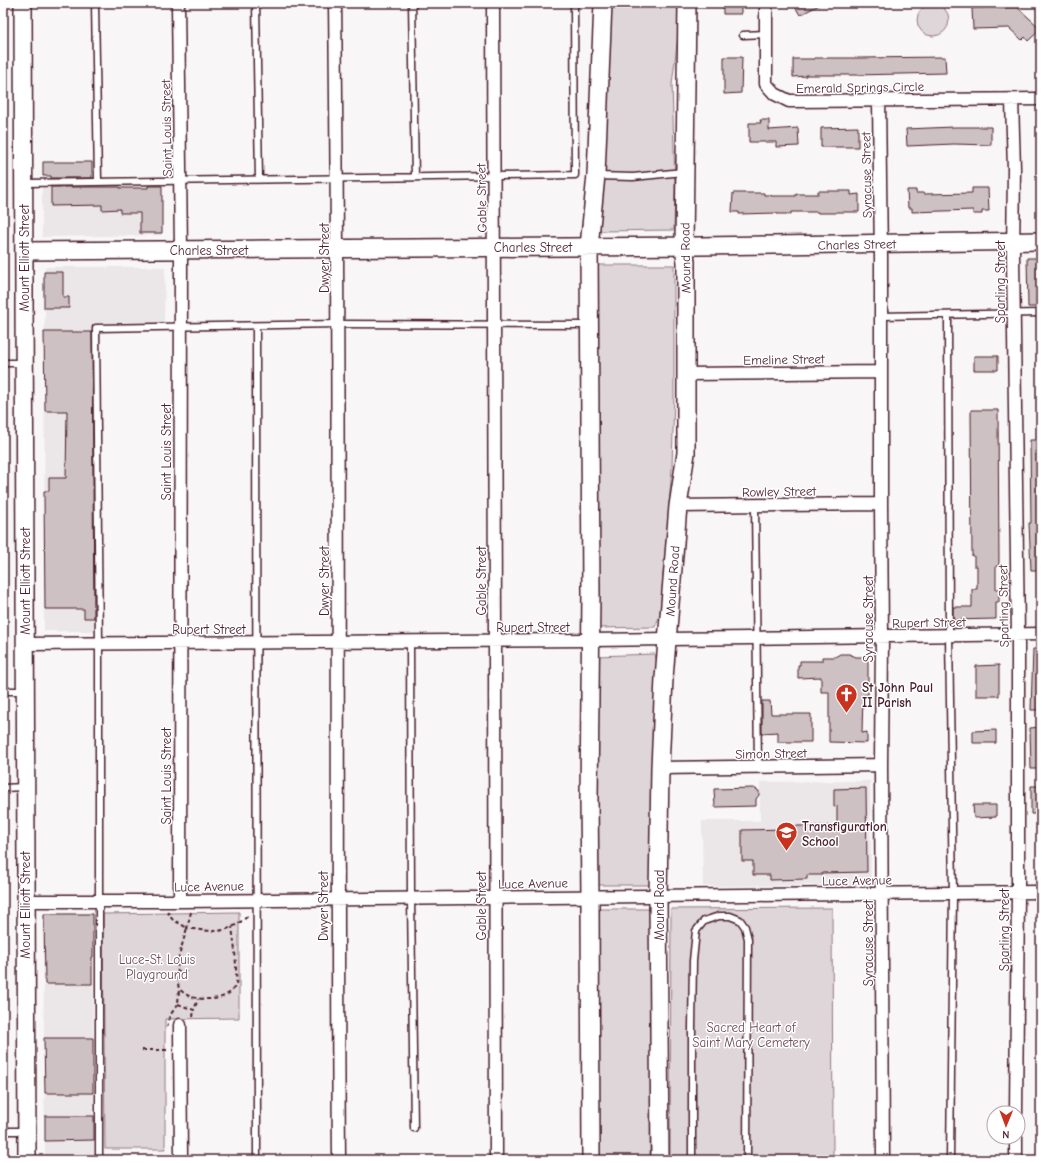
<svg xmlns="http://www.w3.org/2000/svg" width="1044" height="1163" font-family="'Comic Neue',sans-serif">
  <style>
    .built { fill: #ebe6e8 }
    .green { fill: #ded6d9; stroke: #947a82 }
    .building { fill: #cdc1c4; stroke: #4a1f2b }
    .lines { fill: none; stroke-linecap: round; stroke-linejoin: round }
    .lane-casing { stroke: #4a1f2b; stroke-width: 9 }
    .street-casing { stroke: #4a1f2b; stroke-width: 15 }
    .secondary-casing { stroke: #4a1f2b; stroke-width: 20 }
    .path { stroke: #4a1f2b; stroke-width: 2; stroke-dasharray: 4 3; stroke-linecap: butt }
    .lane { stroke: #fff; stroke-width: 6 }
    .street { stroke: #fff; stroke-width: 12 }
    .secondary { stroke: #fff; stroke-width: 17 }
    .labels { text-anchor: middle; stroke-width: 3; stroke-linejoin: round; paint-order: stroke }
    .street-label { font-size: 13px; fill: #4a1f2b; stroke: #fff }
    .poi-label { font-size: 13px; font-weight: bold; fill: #4a1f2b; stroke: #fff; text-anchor: start }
    .park-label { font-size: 13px; fill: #6f4d56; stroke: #fff }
  </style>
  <rect width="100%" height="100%" fill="#f8f6f7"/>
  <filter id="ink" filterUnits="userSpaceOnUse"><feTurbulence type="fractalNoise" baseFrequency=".025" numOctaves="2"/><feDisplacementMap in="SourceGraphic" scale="8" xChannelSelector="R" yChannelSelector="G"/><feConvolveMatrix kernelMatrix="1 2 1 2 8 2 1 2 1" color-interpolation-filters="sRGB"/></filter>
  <g filter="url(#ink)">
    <path class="built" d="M3,30H5L4,273L7,698L5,1160H3Z
      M160,184L161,235L42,237V186Z
      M45,267H165L164,323H95V631H44Z
      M870,781L871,885L703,886L702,821H760V782Z
      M92,913L94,1160H45L43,914Z"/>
    <path class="green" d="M608,3H677L679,28L672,84L675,186L674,230L600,231L604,164Z
      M917 20a16 16 0 1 1 32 0a16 16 0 1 1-32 0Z
      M594,265H674V394L672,468L660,615L655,627L597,628Z
      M655,654L657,663L652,885H598L596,656Z
      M832,908L833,1160H670L671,909Z
      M595,909H652L650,1160H595Z
      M239,912V1018L165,1019V1149H105L103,914Z"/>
    <path class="building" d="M723,3H741V14H723Z
      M793,3H823L800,15Z
      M1017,7L1041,29L1028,41L1025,37L1022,40L1009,28L973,29L972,8Z
      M724,57H742L741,93L724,94Z
      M945,57L946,73L855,75H806V76L793,77V59H814V58H861Z
      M760,120H769V130L798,128L799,146L776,147V142H749V123H761Z
      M858,127V147H821V128Z
      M954,127H991V145L954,144L907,146L906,129Z
      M43,162H92V178H51V176H43Z
      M148,186H162V233H140V213H120V209L102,210V205L51,206V187H120V188H148Z
      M972,188H988L989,211H982V214H973V210L912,212V208H908L907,190H916V193H923L924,194L972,193Z
      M818,191H851V195L859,194V212H836V213H818V212H791V214H777V213L739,214V212H732L733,193H764V195H771V196H796V194H818Z
      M1027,258H1041V307H1028Z
      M44,272H63V297H69V308H44Z
      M44,332H92L94,618H84V609H45L44,491H49V478H66L67,411H45Z
      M974,356H998V370H974Z
      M971,410H998L999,566H996V589H999V602H996V619L953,620V607H972V589H977V566H974V556H972Z
      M1030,440H1041V570H1031L1029,523H1031Z
      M1033,649H1041V710H1031Z
      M840,654H849L856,657H868V695H863L862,733L867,732V743L829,742V692H821V677L798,678V665H800V661H822V657H835Z
      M999,665V696H976V666Z
      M762,701H770L771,714H811V742H778V732L762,733Z
      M1041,727V769H1031L1030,728Z
      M996,730V743H973V731Z
      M1031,786H1041V814H1031Z
      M754,788L759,791V795L756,799V806L715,807L714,789Z
      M866,788L867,872L822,873V875H807V879L770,880V875H753V861H742V830L789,829V826H837V806L834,807V789Z
      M973,805H996V817L974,818Z
      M44,914H93V957H92V984H45Z
      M44,1038H93V1093H45Z
      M45,1116H94V1140L45,1141Z"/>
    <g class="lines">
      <defs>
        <path id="lane" d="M95,3L98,181
          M256,3L259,179
          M412,3L415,177
          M743,35L766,34
          M597,176L633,177L683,172
          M26,183L575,175L574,3
          M948,315L949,636L953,893L950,1160
          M881,316L1041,313
          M256,326L257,1160
          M3,363H23
          M755,505L758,767
          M410,641L411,898L414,1128
          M3,691H24
          M3,788L24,787
          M3,1131H25
          M99,1160V644L96,328L338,324L588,325
          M692,1160V1028L693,961L696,931L704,921L719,916H730L740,920L745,927L748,939L747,1160"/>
        <path id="street" d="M178,3L181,250L180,901
          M335,3C340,389 336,774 339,1160
          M493,3C497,389 493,774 496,1160
          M766,3V84L775,94L789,101L1041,99
          M1012,100L1014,169L1013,256L1018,635V892L1016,1113
          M879,101L881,258V504L882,637L881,765L883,1160
          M687,374L881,372
          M678,506L881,504
          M25,644L591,640L1041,634
          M660,768L881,765
          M25,901H180L1041,892
          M180,1025L181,1160
          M1016,1160V1137"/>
        <path id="secondary" d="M23,3L27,1160
          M24,251L700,246L1041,241
          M591,1160L590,896L589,799L591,593L589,247L596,175L603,3
          M660,1160L658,896L660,768L664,678L678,506L686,453V262L684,246L687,3"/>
      </defs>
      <use href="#lane" class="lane-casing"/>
      <use href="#street" class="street-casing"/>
      <use href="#secondary" class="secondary-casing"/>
      <path class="path" d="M167,911L172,919L187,928C181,950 174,965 179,989C189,998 197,999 210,999C220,999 233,994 236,984C237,980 236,975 236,971C236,956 234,942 232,927
        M191,912L187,928C214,932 226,935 248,916
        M176,971H190
        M178,1004L194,1010L198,999
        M193,1017L194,1010
        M167,1027L171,1014L178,1004L179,989
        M142,1050H167"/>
      <use href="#lane" class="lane"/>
      <use href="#street" class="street"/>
      <use href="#secondary" class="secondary"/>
    </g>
  </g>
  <defs>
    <symbol id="church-pin" viewBox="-11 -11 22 30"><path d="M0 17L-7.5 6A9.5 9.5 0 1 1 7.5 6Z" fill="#c8321e" stroke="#fff"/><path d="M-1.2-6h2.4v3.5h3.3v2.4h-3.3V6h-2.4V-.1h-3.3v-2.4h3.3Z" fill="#fff"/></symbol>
    <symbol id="school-pin" viewBox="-11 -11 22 30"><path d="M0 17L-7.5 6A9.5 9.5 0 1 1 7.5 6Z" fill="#c8321e" stroke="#fff"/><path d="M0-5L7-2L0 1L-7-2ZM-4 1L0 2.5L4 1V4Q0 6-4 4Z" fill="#fff"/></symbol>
  </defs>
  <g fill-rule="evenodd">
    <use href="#church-pin" x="834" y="682" width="25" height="34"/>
    <use href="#school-pin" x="774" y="820" width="25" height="34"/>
  </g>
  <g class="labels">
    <g class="street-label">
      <text transform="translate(860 87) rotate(-1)" y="5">Emerald Springs Circle</text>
      <text transform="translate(166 128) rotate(-91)" y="5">Saint Louis Street</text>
      <text transform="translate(866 175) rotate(-91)" y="5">Syracuse Street</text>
      <text transform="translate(481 198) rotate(-91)" y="5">Gable Street</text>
      <text transform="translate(857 244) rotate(-1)" y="5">Charles Street</text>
      <text x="533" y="252">Charles Street</text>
      <text x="209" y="255">Charles Street</text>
      <text transform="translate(24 258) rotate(-90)" y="5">Mount Elliott Street</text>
      <text transform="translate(324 258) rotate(-90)" y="5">Dwyer Street</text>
      <text transform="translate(685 258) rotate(-91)" y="5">Mound Road</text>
      <text transform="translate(1000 282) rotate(-90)" y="5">Sparling Street</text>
      <text transform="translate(784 359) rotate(-1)" y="5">Emeline Street</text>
      <text transform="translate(166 452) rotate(-90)" y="5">Saint Louis Street</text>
      <text transform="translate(779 491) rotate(-1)" y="5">Rowley Street</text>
      <text transform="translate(25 581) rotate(-90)" y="5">Mount Elliott Street</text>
      <text transform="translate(324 581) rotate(-90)" y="5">Dwyer Street</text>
      <text transform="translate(481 581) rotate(-90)" y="5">Gable Street</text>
      <text transform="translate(672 581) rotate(-86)" y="5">Mound Road</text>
      <text transform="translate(1003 606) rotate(-91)" y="5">Sparling Street</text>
      <text transform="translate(868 619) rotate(-90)" y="5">Syracuse Street</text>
      <text transform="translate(929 622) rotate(-1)" y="5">Rupert Street</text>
      <text x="533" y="632">Rupert Street</text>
      <text x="209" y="634">Rupert Street</text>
      <text transform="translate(771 753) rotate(-1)" y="5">Simon Street</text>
      <text transform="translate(166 776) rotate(-90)" y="5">Saint Louis Street</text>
      <text transform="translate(857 880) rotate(-1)" y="5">Luce Avenue</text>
      <text transform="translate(533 883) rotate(-1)" y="5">Luce Avenue</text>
      <text transform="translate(209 886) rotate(-1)" y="5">Luce Avenue</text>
      <text transform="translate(25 905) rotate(-90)" y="5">Mount Elliott Street</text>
      <text transform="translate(659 905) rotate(-90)" y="5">Mound Road</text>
      <text transform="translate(323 906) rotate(-90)" y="5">Dwyer Street</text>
      <text transform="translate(481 906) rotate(-90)" y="5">Gable Street</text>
      <text transform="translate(1004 930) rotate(-90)" y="5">Sparling Street</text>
      <text transform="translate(868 943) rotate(-90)" y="5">Syracuse Street</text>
    </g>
    <g class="poi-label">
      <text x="862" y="692">St John Paul<tspan x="862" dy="15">II Parish</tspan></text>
      <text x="802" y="831">Transfiguration<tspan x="802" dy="15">School</tspan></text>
    </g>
    <g class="park-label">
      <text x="157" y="964">Luce-St. Louis<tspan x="157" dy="15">Playground</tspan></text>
      <text x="751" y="1032">Sacred Heart of<tspan x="751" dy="15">Saint Mary Cemetery</tspan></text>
    </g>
  </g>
  <rect width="1044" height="1163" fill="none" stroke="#fff" stroke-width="16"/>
  <rect x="8" y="8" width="1028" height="1147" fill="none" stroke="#4a1f2b" stroke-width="1.5" filter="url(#ink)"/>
  <g transform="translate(1006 1125) rotate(181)"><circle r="19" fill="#ffffff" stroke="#b7a5aa"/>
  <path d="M0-3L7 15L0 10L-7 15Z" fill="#c8321e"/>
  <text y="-6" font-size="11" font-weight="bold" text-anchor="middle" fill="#4a1f2b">N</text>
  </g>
</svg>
